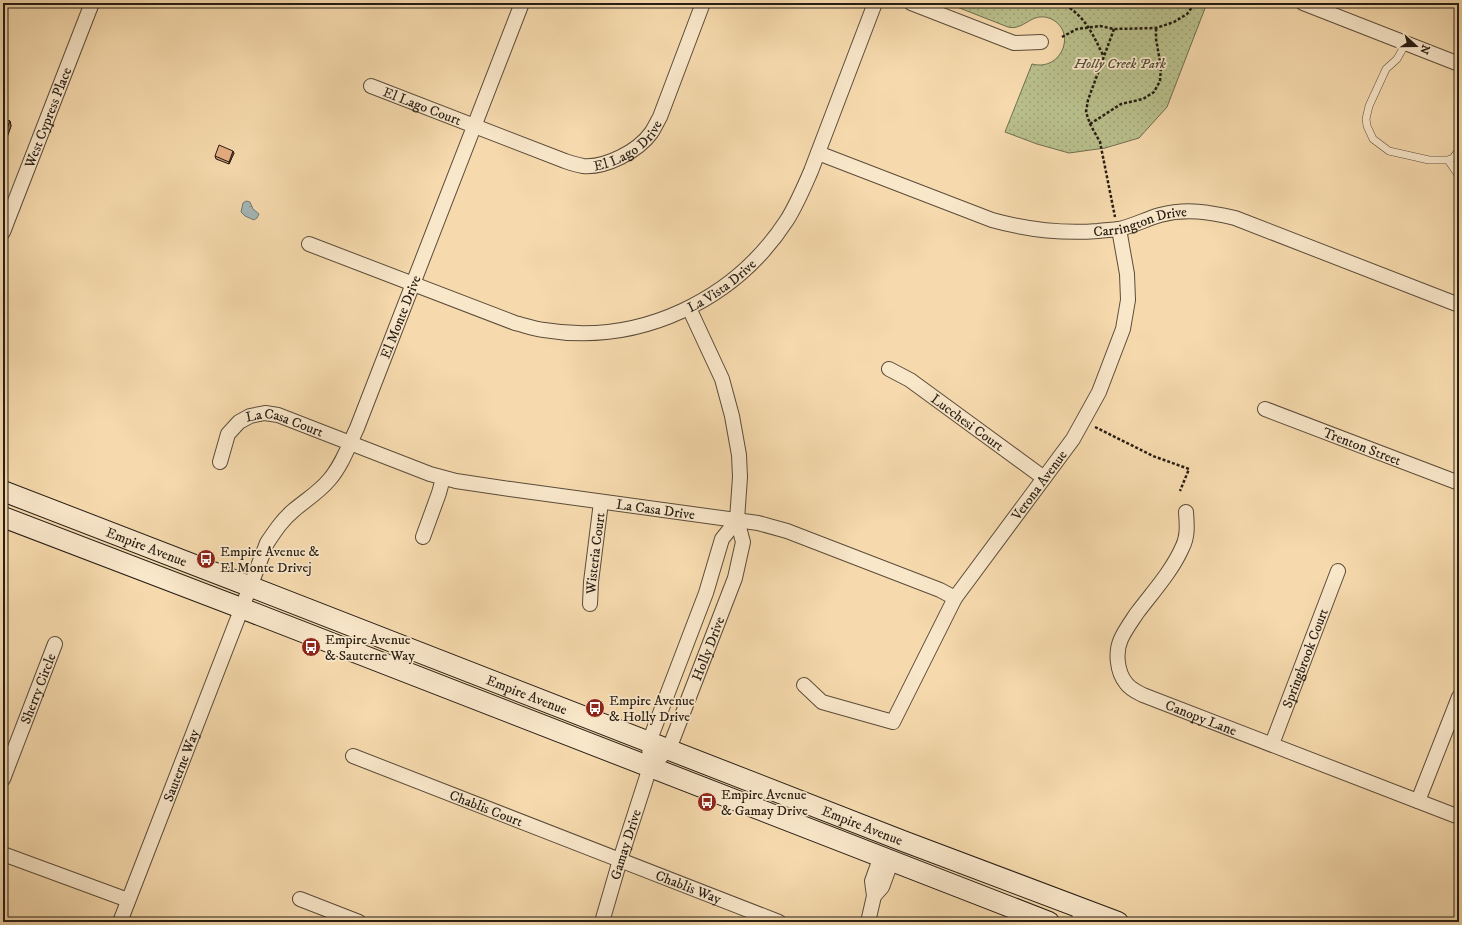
<svg xmlns="http://www.w3.org/2000/svg" width="1462" height="925" font-family="'IM FELL DW Pica',serif">
  <style>
    .park { fill: url(#park-dots); stroke: #706e50 }
    .water { fill: url(#water-ripples); stroke: #727976 }
    .lines { fill: none; stroke-linecap: round; stroke-linejoin: round }
    .lane-casing { stroke: #5b4c3a; stroke-width: 8 }
    .street-casing { stroke: #5b4c3a; stroke-width: 16 }
    .secondary-casing { stroke: #271d14; stroke-width: 22 }
    .path { stroke: #271d14; stroke-width: 2.5; stroke-dasharray: 3 2; stroke-linecap: butt }
    .lane { stroke: #f9e7ca; stroke-width: 7 }
    .street { stroke: #f9e7ca; stroke-width: 14 }
    .secondary { stroke: #f9e7ca; stroke-width: 20 }
    .wall { fill: #c89672; stroke: #271d14 }
    .shaded-wall { fill: #a27a5c; stroke: #271d14 }
    .building { fill: #e8ae84; stroke: #271d14 }
    .labels { text-anchor: middle; stroke-width: 3.5; stroke-linejoin: round; paint-order: stroke }
    .park-label { font-size: 14px; font-style: italic; fill: #534e38; stroke: #f9e7ca }
    .street-label { font-size: 14px; fill: #271d14; stroke: #f9e7ca }
    .poi-label { font-size: 14px; fill: #271d14; stroke: #f9e7ca; text-anchor: start }
  </style>
  <defs>
    <pattern id="park-dots" width="8" height="8" patternUnits="userSpaceOnUse"><rect width="8" height="8" fill="#b9c08c"/><path d="M2 2h.1M6 6h.1" fill="none" stroke="#9fa578" stroke-width="1.8" stroke-linecap="round"/></pattern>
    <pattern id="water-ripples" width="26" height="14" patternUnits="userSpaceOnUse"><rect width="26" height="14" fill="#a4b7b7"/><path d="M2 4q2-2 4 0t4 0M15 11q2-2 4 0t4 0" fill="none" stroke="#869494"/></pattern>
  </defs>
  <rect width="100%" height="100%" fill="#f6daad"/>
  <filter id="stains"><feTurbulence type="fractalNoise" baseFrequency=".005" numOctaves="4"/><feColorMatrix values="0 0 0 0 .2 0 0 0 0 .09 0 0 0 0 .02 0 0 0 .5 -.17"/></filter>
  <radialGradient id="worn" r=".72"><stop offset=".6" stop-color="#630" stop-opacity="0"/><stop offset="1" stop-color="#630" stop-opacity=".3"/></radialGradient>
  <path class="park" d="M958,3H1207L1167,107L1139,138L1105,148L1069,153L1037,144L1005,132L1032,64C1063,72 1078,29 1049,18C1031,12 1024,31 1008,27L957,7Z"/>
  <path class="water" d="M246,201L250,202L253,209L259,214L257,218L254,220L245,216L241,212L243,203Z"/>
  <g class="lines">
    <defs>
      <path id="lane" d="M1406,43L1397,59L1386,69L1369,106L1366,119L1367,126L1373,139L1389,151L1429,160H1448L1453,158L1459,150
        M1448,160L1459,176
        M1074,922L1079,909"/>
      <g id="street">
        <path d="M911,3L1014,43L1041,42"/>
        <path d="M1303,3L1459,64"/>
        <path id="s1" d="M371,86L565,161C571,163 577,165 583,166C606,168 638,151 651,133C654,129 657,122 660,117L703,3"/>
        <path id="s2" d="M818,153L992,220C1028,230 1060,234 1098,231C1105,230 1112,230 1119,229C1133,226 1146,219 1160,215C1187,208 1209,212 1235,218L1459,305"/>
        <path id="s3" d="M3,232L92,3"/>
        <path id="s4" d="M309,244L515,323C524,325 534,329 544,330C640,346 735,300 787,220C797,204 804,187 811,171L875,3"/>
        <path id="s5" d="M889,369L910,380L1044,478"/>
        <path id="s6" d="M1265,409L1459,483"/>
        <path id="s7" d="M220,462L228,434L239,422L250,416L265,413L278,415L430,474L456,481L510,489L758,523L787,531L940,590L955,598"/>
        <path id="s8" d="M1186,512C1187,525 1188,537 1182,548C1172,571 1152,593 1137,613C1131,622 1125,630 1121,639C1115,652 1117,672 1126,683C1130,689 1137,692 1143,695L1459,817"/>
        <path d="M423,537L439,493L443,478"/>
        <path id="s9" d="M590,604L591,582L601,502"/>
        <path id="s10" d="M804,685L822,702L893,722L955,598L1073,439L1099,392L1123,329L1128,300L1127,274L1119,229"/>
        <path id="s11" d="M1272,744L1338,571"/>
        <path id="s12" d="M353,756L779,922"/>
        <path id="s13" d="M650,767L669,749L735,578L743,542L737,520L740,477L739,455L732,416L722,379L689,308"/>
        <path id="s14" d="M3,779L55,644"/>
        <path d="M1418,801L1459,697"/>
        <path d="M3,854L128,900"/>
        <path d="M874,896L882,887L892,860"/>
        <path d="M300,899L359,922"/>
        <path id="s15" d="M120,922L267,543C275,531 282,520 294,510C306,500 319,492 329,480C342,465 349,445 357,428L522,3"/>
        <path id="s16" d="M602,922L620,860L650,767L649,742L706,593L722,539L737,520"/>
        <path d="M868,922L874,896L872,881L881,856"/>
      </g>
      <g id="secondary">
        <path id="s17" d="M3,491L249,586L903,841L1118,922"/>
        <path d="M3,517L241,608L1049,922"/>
      </g>
    </defs>
    <use href="#lane" class="lane-casing"/>
    <use href="#street" class="street-casing"/>
    <use href="#secondary" class="secondary-casing"/>
    <path class="path" d="M1061,3C1085,15 1092,33 1103,55
      M1114,29L1088,100L1086,112L1090,124L1100,142L1115,217
      M1062,37L1077,29L1100,26L1114,29L1156,28L1174,22L1187,14L1195,3
      M1090,124L1121,104L1143,99L1154,92L1160,81L1161,67L1156,39V28
      M1095,427L1153,456L1189,469L1180,491"/>
    <use href="#lane" class="lane"/>
    <use href="#street" class="street"/>
    <use href="#secondary" class="secondary"/>
  </g>
  <path class="wall" d="M3,119L10,121L11,126L6,140L3,139Z
    M234,153L229,164L216,159L215,156Z"/>
  <path class="shaded-wall" d="M10,121L11,126L6,140L4,135Z
    M233,151L234,153L229,164V162Z"/>
  <path class="building" d="M3,119L10,121L4,135L3,134Z
    M219,145L233,151L229,162L215,156Z"/>
  <defs>
    <symbol id="bus-disc" viewBox="-11 -11 22 22"><circle r="9.5" fill="#8f2418" stroke="#f9e7ca"/><path d="M-5-6H5V4H4V6H2V4H-2V6H-4V4H-5ZM-3.5-4V0h7V-4ZM-3.5 1.2v1.5H-2V1.2ZM2 1.2v1.5H3.5V1.2Z" fill="#fff"/></symbol>
  </defs>
  <g fill-rule="evenodd">
    <use href="#bus-disc" x="195" y="548" width="22" height="22"/>
    <use href="#bus-disc" x="300" y="636" width="22" height="22"/>
    <use href="#bus-disc" x="584" y="697" width="22" height="22"/>
    <use href="#bus-disc" x="696" y="791" width="22" height="22"/>
  </g>
  <g class="labels">
    <g class="park-label">
      <text x="1120" y="68">Holly Creek Park</text>
    </g>
    <g class="street-label">
      <text dy="5" stroke="none"><textPath href="#s1" startOffset="55">El Lago Court</textPath></text>
      <text dy="5" stroke="none"><textPath href="#s3" startOffset="123">West Cypress Place</textPath></text>
      <text dy="5" stroke="none"><textPath href="#s1" startOffset="278">El Lago Drive</textPath></text>
      <text dy="5" stroke="none"><textPath href="#s2" startOffset="337">Carrington Drive</textPath></text>
      <text dy="5" stroke="none"><textPath href="#s4" startOffset="439">La Vista Drive</textPath></text>
      <text dy="5" stroke="none"><textPath href="#s15" startOffset="674">El Monte Drive</textPath></text>
      <text dy="5" stroke="none"><textPath href="#s5" startOffset="95">Lucchesi Court</textPath></text>
      <text dy="5" stroke="none"><textPath href="#s7" startOffset="94">La Casa Court</textPath></text>
      <text dy="5" stroke="none"><textPath href="#s6" startOffset="104">Trenton Street</textPath></text>
      <text dy="5" stroke="none"><textPath href="#s10" startOffset="378">Verona Avenue</textPath></text>
      <text dy="5" stroke="none"><textPath href="#s7" startOffset="478">La Casa Drive</textPath></text>
      <text dy="5" stroke="none"><textPath href="#s17" startOffset="154">Empire Avenue</textPath></text>
      <text dy="5" stroke="none"><textPath href="#s9" startOffset="51">Wisteria Court</textPath></text>
      <text dy="5" stroke="none"><textPath href="#s13" startOffset="134">Holly Drive</textPath></text>
      <text dy="5" stroke="none"><textPath href="#s11" startOffset="92">Springbrook Court</textPath></text>
      <text dy="5" stroke="none"><textPath href="#s14" startOffset="97">Sherry Circle</textPath></text>
      <text dy="5" stroke="none"><textPath href="#s17" startOffset="562">Empire Avenue</textPath></text>
      <text dy="5" stroke="none"><textPath href="#s8" startOffset="276">Canopy Lane</textPath></text>
      <text dy="5" stroke="none"><textPath href="#s15" startOffset="168">Sauterne Way</textPath></text>
      <text dy="5" stroke="none"><textPath href="#s12" startOffset="143">Chablis Court</textPath></text>
      <text dy="5" stroke="none"><textPath href="#s17" startOffset="922">Empire Avenue</textPath></text>
      <text dy="5" stroke="none"><textPath href="#s16" startOffset="81">Gamay Drive</textPath></text>
      <text dy="5" stroke="none"><textPath href="#s12" startOffset="360">Chablis Way</textPath></text>
    </g>
    <g class="poi-label">
      <text x="220" y="556">Empire Avenue &amp;<tspan x="220" dy="16">El Monte Drivej</tspan></text>
      <text x="325" y="644">Empire Avenue<tspan x="325" dy="16">&amp; Sauterne Way</tspan></text>
      <text x="609" y="705">Empire Avenue<tspan x="609" dy="16">&amp; Holly Drive</tspan></text>
      <text x="721" y="799">Empire Avenue<tspan x="721" dy="16">&amp; Gamay Drive</tspan></text>
    </g>
  </g>
  <rect width="1462" height="925" fill="none" stroke="#f6daad" stroke-width="16"/>
  <rect x="4" y="4" width="1454" height="917" fill="none" stroke="#271d14" stroke-width="2"/>
  <rect x="8" y="8" width="1446" height="909" fill="none" stroke="#271d14"/>
  <g transform="translate(1416 46) rotate(111)" stroke="#f9e7ca" stroke-width="3" paint-order="stroke">
  <path d="M0-3L7 15L0 10L-7 15Z" fill="#271d14"/>
  <text y="-6" font-size="11" font-weight="bold" text-anchor="middle" fill="#271d14">N</text>
  </g>
  <rect width="100%" height="100%" filter="url(#stains)"/>
  <rect width="100%" height="100%" fill="url(#worn)"/>
</svg>
